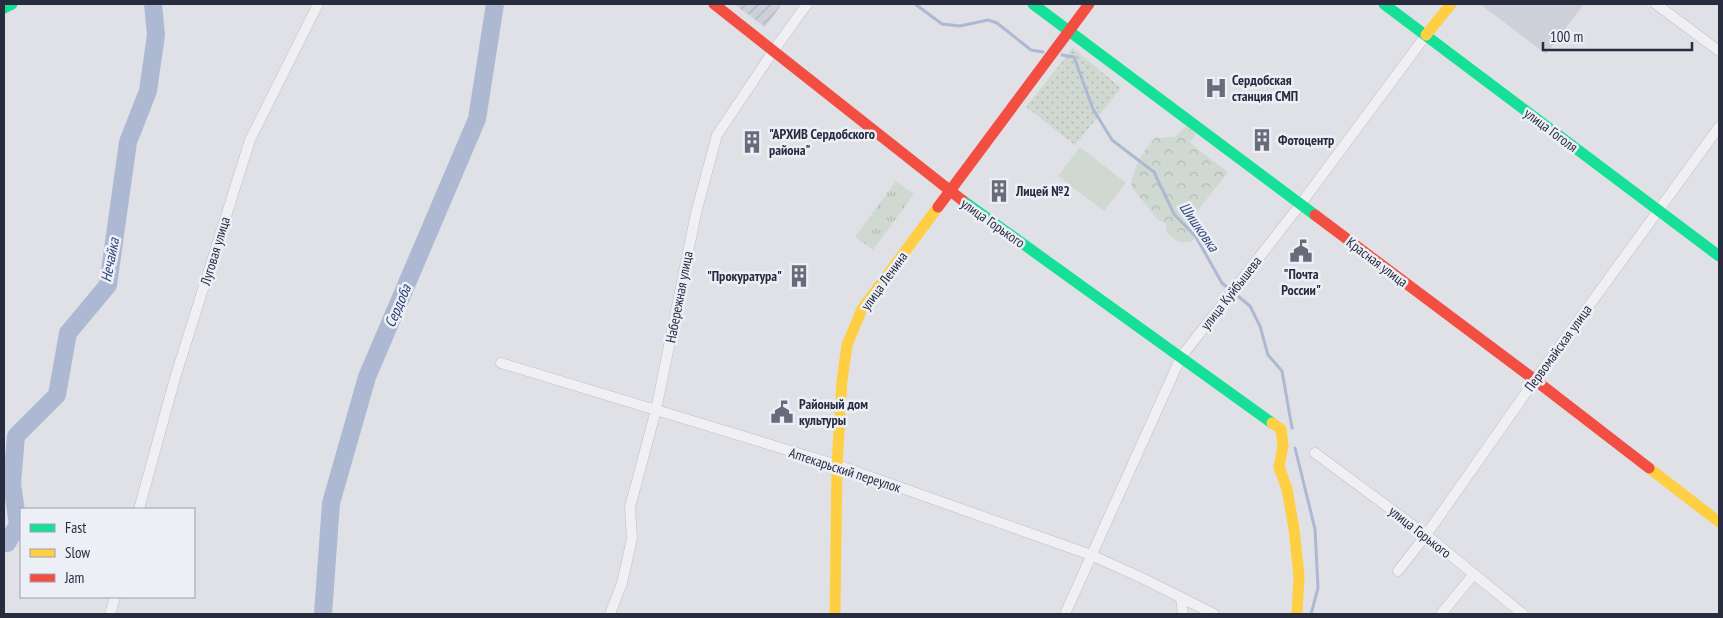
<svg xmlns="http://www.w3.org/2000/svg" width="1723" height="618" font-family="'PT Sans Narrow',sans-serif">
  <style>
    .built { fill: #ced0d9 }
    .industrial { fill: url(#industrial-furrows) }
    .grass { fill: url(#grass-tufts) }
    .forest { fill: url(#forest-crowns) }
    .park { fill: url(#park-dots) }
    .garden { fill: #cfd9d1 }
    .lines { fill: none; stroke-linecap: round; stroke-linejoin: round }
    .stream { stroke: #adb9d2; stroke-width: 3 }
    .river { stroke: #adb9d2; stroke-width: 18 }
    .street-casing { stroke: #bebfc4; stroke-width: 11 }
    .street { stroke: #f0f0f2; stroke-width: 10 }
    .fast { stroke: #16e098; stroke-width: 11 }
    .slow { stroke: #ffcf43; stroke-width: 11 }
    .jam { stroke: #f24e42; stroke-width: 11 }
    .labels { text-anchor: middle; stroke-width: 5; stroke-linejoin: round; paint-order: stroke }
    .poi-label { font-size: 14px; font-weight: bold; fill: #272c3f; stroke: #edeff6; text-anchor: start }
    .street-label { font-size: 14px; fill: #272c3f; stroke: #edeff6 }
    .water-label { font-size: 15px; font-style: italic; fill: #2f4474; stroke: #edeff6 }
  </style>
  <defs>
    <pattern id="industrial-furrows" width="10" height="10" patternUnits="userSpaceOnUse" patternTransform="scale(1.25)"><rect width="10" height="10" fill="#ced0d9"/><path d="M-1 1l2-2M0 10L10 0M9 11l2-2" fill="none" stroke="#b1b3bb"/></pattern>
    <pattern id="grass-tufts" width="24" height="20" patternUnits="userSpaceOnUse" patternTransform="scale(1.25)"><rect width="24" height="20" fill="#cfd9d1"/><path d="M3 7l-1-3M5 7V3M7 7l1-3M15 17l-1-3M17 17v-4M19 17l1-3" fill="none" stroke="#b2bab4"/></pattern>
    <pattern id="forest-crowns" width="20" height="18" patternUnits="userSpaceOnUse" patternTransform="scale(1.25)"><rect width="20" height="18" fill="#cfd9d1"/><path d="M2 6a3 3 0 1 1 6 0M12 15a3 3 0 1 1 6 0" fill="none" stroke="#b2bab4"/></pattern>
    <pattern id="park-dots" width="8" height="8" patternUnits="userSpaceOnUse" patternTransform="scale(1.25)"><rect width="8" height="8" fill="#cfd9d1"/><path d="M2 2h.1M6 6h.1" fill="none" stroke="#b2bab4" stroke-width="1.8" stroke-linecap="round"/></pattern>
  </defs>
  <rect width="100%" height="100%" fill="#e0e1e6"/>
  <path class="built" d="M1480,4H1584L1546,54Z"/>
  <path class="industrial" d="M734,4H782L765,27Z"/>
  <path class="grass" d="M896,181L914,194L873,250L855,237Z"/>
  <path class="forest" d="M1186,126L1196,134L1190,142L1200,151L1228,172L1192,218L1201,235C1184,246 1181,245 1166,232V224L1157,219L1131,186C1134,165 1141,154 1155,138L1175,137Z"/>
  <path class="park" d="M1073,48L1121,88L1075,145L1026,107Z"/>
  <path class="garden" d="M1080,147L1126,183L1104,211L1058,176Z"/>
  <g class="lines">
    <path class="stream" d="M915,4L942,24L960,26L988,20L997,23L1031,50L1043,52
      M1062,55L1074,57L1093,109L1112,140L1154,172L1174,214L1196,237L1222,283L1250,306L1260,326L1268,355L1282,371L1292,428
      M1295,448L1315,529L1318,588L1311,614"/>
    <path class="river" d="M4,543H7L18,525L12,484L16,436L57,395L68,333L108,285L128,142L148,91L156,35L153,4
      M323,614L331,503L367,377L477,119L495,4"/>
    <defs>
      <path id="street" d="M1656,4L1719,51
        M501,363L837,465L1091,555L1142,578L1214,614
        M1315,453L1426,535L1523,614
        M139,509L175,378L250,140L318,4
        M1398,571L1426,535L1535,380L1719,127
        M1181,597L1183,614
        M110,614L115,597
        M610,614L622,583L632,539L630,507L656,410L696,213L717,135L774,50L807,4
        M1065,614L1181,357L1300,205L1426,35
        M1441,614L1474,574"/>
    </defs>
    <use href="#street" class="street-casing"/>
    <use href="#street" class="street"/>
    <path class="fast" d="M1033,4L1315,215
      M1384,4L1719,256
      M4,8L12,4
      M962,200L1272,423"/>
    <path class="slow" d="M1426,35L1451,4
      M1272,423L1281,429L1283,446L1279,467L1287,489L1294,529L1299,576L1297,614
      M1649,468L1719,522
      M835,614L837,465L842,381L847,345L862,309L938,207"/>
    <path class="jam" d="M714,4L962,200
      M938,207L1089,4
      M1315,215L1535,380L1649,468"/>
  </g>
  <defs>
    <symbol id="hospital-bare" viewBox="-9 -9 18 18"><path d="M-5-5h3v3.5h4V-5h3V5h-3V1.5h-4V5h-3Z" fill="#686b79" stroke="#edeff6" stroke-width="2.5" paint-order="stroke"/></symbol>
    <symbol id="building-bare" viewBox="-9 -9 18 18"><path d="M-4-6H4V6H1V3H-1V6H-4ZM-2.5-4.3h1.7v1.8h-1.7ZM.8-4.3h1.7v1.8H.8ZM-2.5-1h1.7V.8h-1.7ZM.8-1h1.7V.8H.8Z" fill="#686b79" stroke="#edeff6" stroke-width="2.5" paint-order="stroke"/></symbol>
    <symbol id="civic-bare" viewBox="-9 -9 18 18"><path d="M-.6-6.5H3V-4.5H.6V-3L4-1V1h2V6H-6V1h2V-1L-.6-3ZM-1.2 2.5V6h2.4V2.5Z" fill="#686b79" stroke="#edeff6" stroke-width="2.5" paint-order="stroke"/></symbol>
  </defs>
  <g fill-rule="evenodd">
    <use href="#hospital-bare" x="1200" y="72" width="32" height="32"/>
    <use href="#building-bare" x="1246" y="124" width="32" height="32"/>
    <use href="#building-bare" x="736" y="126" width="32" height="32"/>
    <use href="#building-bare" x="983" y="175" width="32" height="32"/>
    <use href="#civic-bare" x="1285" y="235" width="32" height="32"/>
    <use href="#building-bare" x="783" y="260" width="32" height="32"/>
    <use href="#civic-bare" x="766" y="396" width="32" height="32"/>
  </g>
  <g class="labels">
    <g class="poi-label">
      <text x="1232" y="85">Сердобская<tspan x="1232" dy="16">станция СМП</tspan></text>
      <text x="769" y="139">"АРХИВ Сердобского<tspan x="769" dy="16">района"</tspan></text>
      <text x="1278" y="145">Фотоцентр</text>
      <text x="1016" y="196">Лицей №2</text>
      <text x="1301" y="279" text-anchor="middle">"Почта<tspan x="1301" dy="16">России"</tspan></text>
      <text x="782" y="281" text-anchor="end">"Прокуратура"</text>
      <text x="799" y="409">Районый дом<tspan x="799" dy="16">культуры</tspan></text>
    </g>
    <g class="street-label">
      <text transform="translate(1551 130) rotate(37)" y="5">улица Гоголя</text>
      <text transform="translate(993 223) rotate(35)" y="5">улица Горького</text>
      <text transform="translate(215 251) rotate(-73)" y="5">Луговая улица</text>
      <text transform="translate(1377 262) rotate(37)" y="5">Красная улица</text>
      <text transform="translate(884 281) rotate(-54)" y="5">улица Ленина</text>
      <text transform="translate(1231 293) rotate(-52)" y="5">улица Куйбышева</text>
      <text transform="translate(679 297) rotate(-79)" y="5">Набережная улица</text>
      <text transform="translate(1558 348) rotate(-54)" y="5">Первомайская улица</text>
      <text transform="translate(845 470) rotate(18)" y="5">Аптекарьский переулок</text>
      <text transform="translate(1420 532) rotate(38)" y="5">улица Горького</text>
    </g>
    <g class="water-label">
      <text transform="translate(1199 227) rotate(55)" y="5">Шишковка</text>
      <text transform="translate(110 260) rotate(-79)" y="5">Нечайка</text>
      <text transform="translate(398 306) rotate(-67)" y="5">Сердоба</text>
    </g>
  </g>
  <rect width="1723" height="618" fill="none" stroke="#272c3f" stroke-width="10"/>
  <rect x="20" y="508" width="175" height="90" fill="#edeff6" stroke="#9ea1ad"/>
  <rect x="30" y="524" width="25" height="8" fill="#16e098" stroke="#9ea1ad"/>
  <text x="65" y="533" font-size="15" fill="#272c3f">Fast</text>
  <rect x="30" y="549" width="25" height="8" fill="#ffcf43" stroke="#9ea1ad"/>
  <text x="65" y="558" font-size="15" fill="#272c3f">Slow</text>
  <rect x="30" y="574" width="25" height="8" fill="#f24e42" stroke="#9ea1ad"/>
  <text x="65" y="583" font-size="15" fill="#272c3f">Jam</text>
  <path d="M1543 42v8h149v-8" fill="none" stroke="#272c3f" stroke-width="2.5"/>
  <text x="1550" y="42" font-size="15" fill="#272c3f" stroke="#edeff6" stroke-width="4" paint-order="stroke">100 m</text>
</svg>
